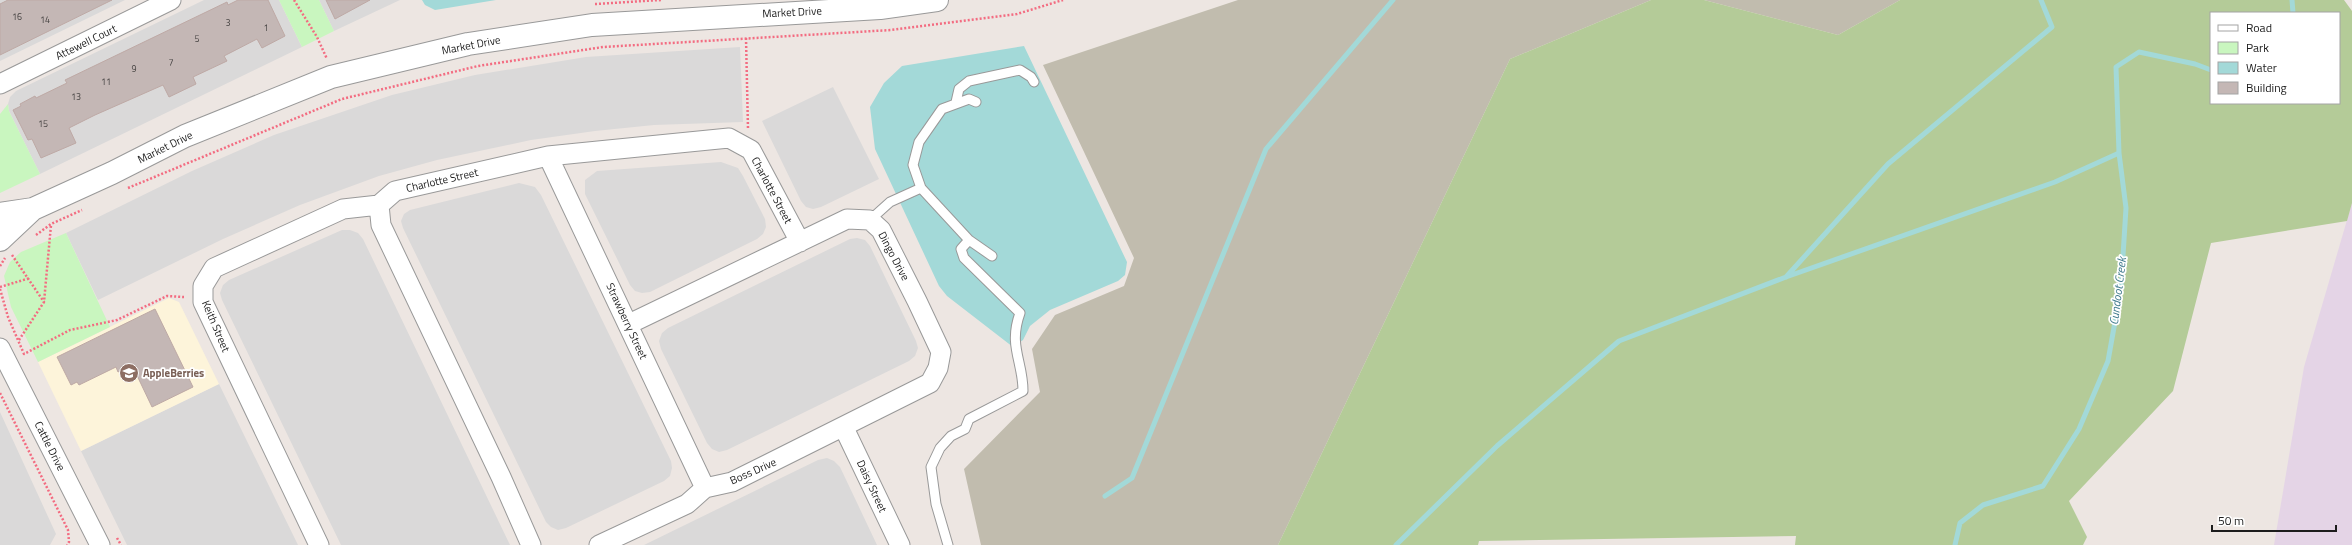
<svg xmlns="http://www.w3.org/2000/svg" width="2352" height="545" font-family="'Titillium Web',sans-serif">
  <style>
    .residential { fill: #dad9d9 }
    .industrial { fill: #e4d4e6 }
    .education { fill: #fdf4da }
    .construction { fill: #c1bcae }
    .forest { fill: #b4cb98; fill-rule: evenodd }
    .park { fill: #c9f6bf }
    .water { fill: #a3d9d8 }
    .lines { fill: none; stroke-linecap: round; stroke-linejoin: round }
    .stream { stroke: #a3d9d8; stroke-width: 5 }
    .building { fill: #c4b7b5; stroke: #bea9a5 }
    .service-casing { stroke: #999; stroke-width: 11 }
    .minor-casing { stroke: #999; stroke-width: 21 }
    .tertiary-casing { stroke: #999; stroke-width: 24 }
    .path { stroke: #f36c81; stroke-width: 2.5; stroke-dasharray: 2 2; stroke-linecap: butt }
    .service { stroke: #fff; stroke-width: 9 }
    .minor { stroke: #fff; stroke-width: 19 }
    .tertiary { stroke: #fff; stroke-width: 22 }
    .labels { text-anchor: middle; stroke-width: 3.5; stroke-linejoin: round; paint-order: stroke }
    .number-label { font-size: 9px; fill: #464342 }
    .street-label { font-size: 11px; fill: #1c1c1c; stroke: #fff }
    .education-label { font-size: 11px; font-weight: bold; fill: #785e54; stroke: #fff; text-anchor: start }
    .water-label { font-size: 12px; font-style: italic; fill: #447d90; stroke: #fff }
  </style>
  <rect width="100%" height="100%" fill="#ede6e2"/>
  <path class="residential" d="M0,0H125L0,61Z
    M204,0H279L302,47L40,174L9,111L8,104L10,97L16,91Z
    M319,0H400L334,31Z
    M740,47L743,122L654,125L595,131L531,140L437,160L379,176L300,205L223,239L98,300L66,233L192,171L274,135L392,95L475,75L586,57Z
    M833,87L879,179L821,207L813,209L806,207L801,201L762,121Z
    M721,162L738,168L743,176L765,219L766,227L763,234L757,239L650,292L642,293L635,291L630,285L585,194V180L597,171Z
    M519,183L535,187L541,195L671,461L672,468L670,476L664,481L566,528L558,530L551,527L546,522L403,228L401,221L404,214L410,210Z
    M342,230H350L358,233L363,239L510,545H341L222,300L220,293L223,285L229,280Z
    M857,238L865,240L870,246L916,341L918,348L915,356L909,361L727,450L719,452L712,449L707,443L661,349L659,341L662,333L668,328L850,239Z
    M219,384L298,545H127L81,451Z
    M0,412L56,534L50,545H0Z
    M827,458L834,461L840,467L877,545H644L818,460Z"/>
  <path class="industrial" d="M2352,203V545H2274L2304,367Z"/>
  <path class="education" d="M169,298L179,302L219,384L81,451L38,362Z"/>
  <path class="construction" d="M1238,0H1651L1510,59L1278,545H981L964,469L1040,392L1032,349L1055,315L1124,286L1134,258L1043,65Z
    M1704,0H1900L1838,35Z"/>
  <path class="forest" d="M1651,0H1704L1838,35L1900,0H2344L2352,11V203L2347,221L2211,243L2173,391L2069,501L2087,537L2083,545H1795L1796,536L1479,541L1478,545H1278L1510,59ZM2211,13H2339V103H2211Z"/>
  <path class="park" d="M279,0H319L334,31L302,47Z
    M8,104L9,111L40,174L0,193V114Z
    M66,233L110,327L38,362L11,307L4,276L10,262L21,252Z"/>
  <path class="water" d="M422,0H496L435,10L425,5Z
    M1024,46L1127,262L1125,275L1118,281L1050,310L1030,326L1023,340L1013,347L947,296L939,286L875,149L870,107L884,83L902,66Z"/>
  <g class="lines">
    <path class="stream" d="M2292,0L2293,13
      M1786,277L1888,164L2052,27L2041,0
      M1105,496L1132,478L1266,149L1393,0
      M1396,545L1497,446L1619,341L1786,277L2055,182L2119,153
      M1955,545L1960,523L1983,505L2043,486L2079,429L2108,361L2121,288L2126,208L2119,153L2116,67L2139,52L2195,64L2211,70"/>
  </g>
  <path class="building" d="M8,0H112L0,55V4Z
    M238,0H268L285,36L262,48L257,39L224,56L227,61L193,77L196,84L169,97L163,85L95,115L69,128L76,143L41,158L32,139L28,140L13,110L21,106L20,104L35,96L36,98L67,83L65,80L227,2L228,5Z
    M326,0H370L335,19Z
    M155,309L193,387L152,407L132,365L118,372L116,367L79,385L77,382L71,385L57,357Z"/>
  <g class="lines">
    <defs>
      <path id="service" d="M956,102L959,89L969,81L1020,70L1031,77L1034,82
        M921,188L969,240L992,256
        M870,220L890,202L921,188L913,165L919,142L942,109L969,99L976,102
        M948,545L936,504L931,467L940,448L951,436L965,429L969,419L1023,391C1023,361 1008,346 1020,313L964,258L961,249L969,240"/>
      <path id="minor" d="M0,84L171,0
        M548,156L705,488
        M0,348L100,545
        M844,428L900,545
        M319,545L203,302V286L214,268L343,209L379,205
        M531,545L501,477L381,225L379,205L395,191L548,156L729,138L751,150L800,242
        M599,545L687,504L705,488L732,482L930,383L938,368L941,352L917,301L881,230L870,220L847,219L629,324"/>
      <path id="tertiary" d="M0,214L33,209L112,173L185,136L331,77L468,44L592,25L880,8L937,0
        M0,240L33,209"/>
    </defs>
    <use href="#service" class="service-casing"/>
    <use href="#minor" class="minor-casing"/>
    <use href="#tertiary" class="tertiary-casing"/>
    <path class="path" d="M294,0L317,37L327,59
      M595,4L661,0
      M746,38L748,129
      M128,188L342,99L478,66L603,47L891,30L1017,14L1063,0
      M36,235L51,224L82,210
      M12,255L44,302
      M0,266L5,258
      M0,287L30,278
      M0,289L8,317L24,354L70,330L117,320L167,296L184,297
      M19,340L44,302L51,225
      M0,393L68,530L69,542L67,545
      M117,538L121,545"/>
    <use href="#service" class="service"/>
    <use href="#minor" class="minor"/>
    <use href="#tertiary" class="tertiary"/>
  </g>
  <defs>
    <symbol id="school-disc" viewBox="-11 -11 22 22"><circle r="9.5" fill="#8d6e63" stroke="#fff"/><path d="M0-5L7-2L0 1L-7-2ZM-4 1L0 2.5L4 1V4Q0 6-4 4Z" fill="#fff"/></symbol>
  </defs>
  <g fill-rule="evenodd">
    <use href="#school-disc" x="118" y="362" width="22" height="22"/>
  </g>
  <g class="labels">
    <g class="number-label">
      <text x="17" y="20">16</text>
      <text x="45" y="23">14</text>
      <text x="228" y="26">3</text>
      <text x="266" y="31">1</text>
      <text x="197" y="42">5</text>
      <text x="171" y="66">7</text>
      <text x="134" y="72">9</text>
      <text x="106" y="85">11</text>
      <text x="76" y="100">13</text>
      <text x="43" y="127">15</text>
    </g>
    <g class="street-label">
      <text transform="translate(792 12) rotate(-3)" y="4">Market Drive</text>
      <text transform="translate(86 42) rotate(-26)" y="4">Attewell Court</text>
      <text transform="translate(471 45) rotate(-11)" y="4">Market Drive</text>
      <text transform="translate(165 147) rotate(-26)" y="4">Market Drive</text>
      <text transform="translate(442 180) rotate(-13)" y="4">Charlotte Street</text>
      <text transform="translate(772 190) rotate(62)" y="4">Charlotte Street</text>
      <text transform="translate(894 256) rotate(62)" y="4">Dingo Drive</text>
      <text transform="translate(627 321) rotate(65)" y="4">Strawberry Street</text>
      <text transform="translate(216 326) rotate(67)" y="4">Keith Street</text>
      <text transform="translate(50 446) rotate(63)" y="4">Cattle Drive</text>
      <text transform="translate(753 471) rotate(-24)" y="4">Boss Drive</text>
      <text transform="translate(872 486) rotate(65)" y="4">Daisy Street</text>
    </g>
    <g class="education-label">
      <text x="143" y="377">AppleBerries</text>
    </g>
    <g class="water-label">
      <text transform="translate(2118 291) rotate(-83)" y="4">Cundoot Creek</text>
    </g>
  </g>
  <rect x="2210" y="12" width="130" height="92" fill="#ffffff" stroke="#a4a4a4"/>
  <rect x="2218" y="25" width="20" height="6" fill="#ffffff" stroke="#a4a4a4"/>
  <text x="2246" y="32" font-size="12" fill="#1c1c1c">Road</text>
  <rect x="2218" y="42" width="20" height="12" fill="#c9f6bf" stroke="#a4a4a4"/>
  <text x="2246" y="52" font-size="12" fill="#1c1c1c">Park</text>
  <rect x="2218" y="62" width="20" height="12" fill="#a3d9d8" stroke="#a4a4a4"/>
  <text x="2246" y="72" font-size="12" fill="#1c1c1c">Water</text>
  <rect x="2218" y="82" width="20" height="12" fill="#c4b7b5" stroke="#a4a4a4"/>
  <text x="2246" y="92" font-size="12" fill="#1c1c1c">Building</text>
  <path d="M2212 525v6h124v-6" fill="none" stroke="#1c1c1c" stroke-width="2"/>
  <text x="2218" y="525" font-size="12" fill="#1c1c1c" stroke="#ffffff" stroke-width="3" paint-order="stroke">50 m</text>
</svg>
